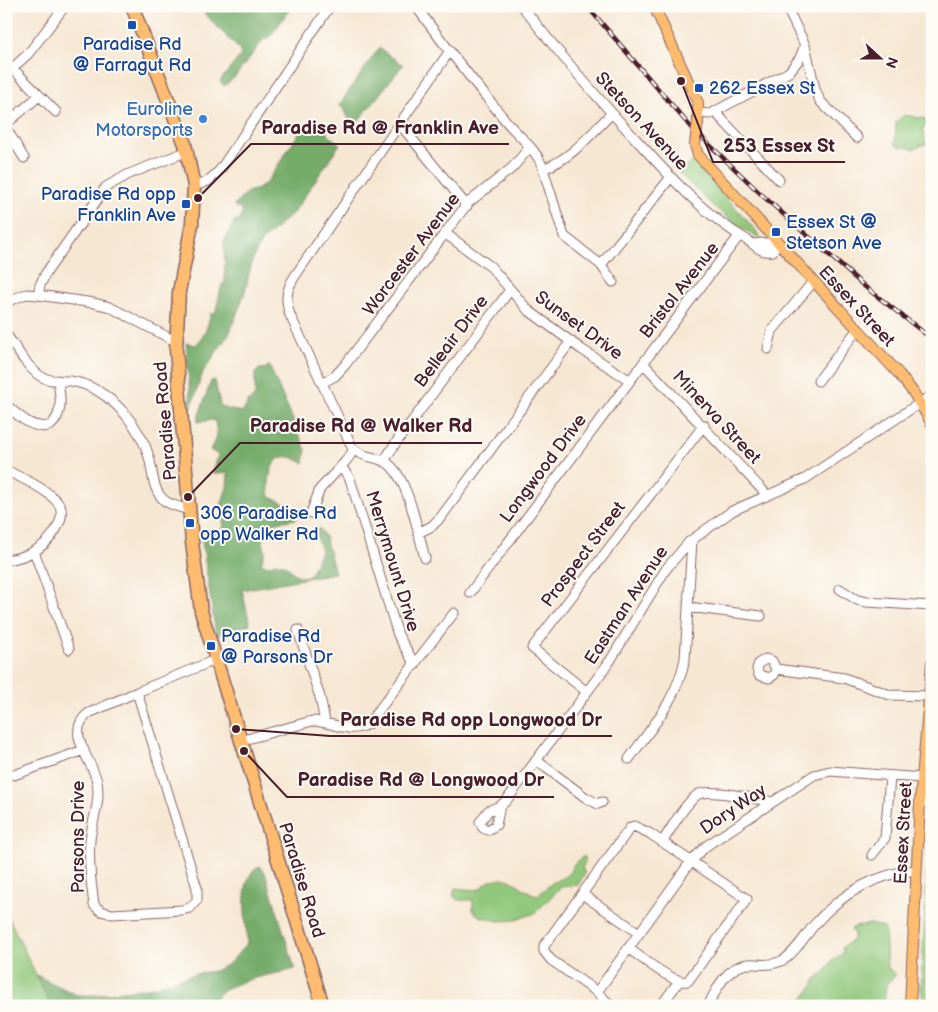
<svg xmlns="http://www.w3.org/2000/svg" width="938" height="1012" font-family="'Balsamiq Sans',sans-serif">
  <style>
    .green { fill: #90c77a; stroke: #6d7352 }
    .forest { fill: #74ac6a; stroke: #5f664a }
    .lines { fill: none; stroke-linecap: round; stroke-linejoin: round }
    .minor-casing { stroke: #866565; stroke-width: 11 }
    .major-casing { stroke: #866565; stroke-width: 12 }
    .highway-casing { stroke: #866565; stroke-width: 15 }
    .minor { stroke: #fff; stroke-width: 9 }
    .major { stroke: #febc70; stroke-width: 10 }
    .highway { stroke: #febc70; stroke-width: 12 }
    .rail-casing { stroke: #4a1f2b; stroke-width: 4.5 }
    .rail { stroke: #fdfcf7; stroke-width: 2.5; stroke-dasharray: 8; stroke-linecap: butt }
    .major-bridge-casing { stroke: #866565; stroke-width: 12; stroke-linecap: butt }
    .major-bridge { stroke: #febc70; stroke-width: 10 }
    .transit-dot { fill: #1a4fb4; stroke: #fdfcf7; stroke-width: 2 }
    .shop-dot { fill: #3f7fe0; stroke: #fdfcf7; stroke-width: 2 }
    .labels { text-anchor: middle; stroke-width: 4; stroke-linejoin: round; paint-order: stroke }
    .transit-label { font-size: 18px; fill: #164399; stroke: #fdfcf7; text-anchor: start }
    .shop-label { font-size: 18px; fill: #366cbe; stroke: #fdfcf7; text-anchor: end }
    .street-label { font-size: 18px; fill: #4a1f2b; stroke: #fdfcf7 }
    .leader { fill: none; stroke: #4a1f2b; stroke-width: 2 }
    .callout-dot { fill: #4a1f2b; stroke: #fdfcf7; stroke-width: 2 }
    .callout-label { font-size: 19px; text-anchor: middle; font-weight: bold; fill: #4a1f2b; stroke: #fdfcf7; stroke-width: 4; stroke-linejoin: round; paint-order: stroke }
  </style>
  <rect width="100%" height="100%" fill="#fdfcf7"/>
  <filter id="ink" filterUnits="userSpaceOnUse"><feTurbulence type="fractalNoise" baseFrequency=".02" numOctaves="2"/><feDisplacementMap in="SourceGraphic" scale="10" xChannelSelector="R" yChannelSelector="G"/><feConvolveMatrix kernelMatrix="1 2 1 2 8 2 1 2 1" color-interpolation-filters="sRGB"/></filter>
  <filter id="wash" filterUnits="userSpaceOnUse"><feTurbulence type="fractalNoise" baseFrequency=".0096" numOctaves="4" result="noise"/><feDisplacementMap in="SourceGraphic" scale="20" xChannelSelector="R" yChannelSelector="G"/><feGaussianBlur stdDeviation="1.12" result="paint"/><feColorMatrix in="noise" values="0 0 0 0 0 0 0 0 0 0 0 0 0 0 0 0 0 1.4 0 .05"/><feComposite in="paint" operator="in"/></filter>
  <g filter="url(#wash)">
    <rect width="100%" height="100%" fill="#f6e7d2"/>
    <path class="green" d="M904,115L926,119L928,123L923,129L926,144L913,149L895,145L896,122Z
      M693,160L758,233L761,238C733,227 700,194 679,173Z
      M932,771V1006H924L921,990Z
      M584,856L586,860L582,868L585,873L578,885L561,887L535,913L516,920L498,921L479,916L473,911V900H458L453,896L455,888L477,890C482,888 485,884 490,881C512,871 520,892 538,895L552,883L568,875L574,864Z
      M6,912L51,1006H6Z
      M870,924L883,927L885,930L887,967L896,975L886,984L884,1006H797L812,988L817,977L826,971L832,961L843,953L842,947L853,940L854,934L851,930L852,928Z"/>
    <path class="forest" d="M197,6H292L270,37L264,39L234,78L224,86L220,81L241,55L239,49Z
      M379,48L403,65L355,125L351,124L345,111L339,105Z
      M304,125L317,132L324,125L329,136L340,144L294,212L261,242L253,258L244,295L230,332L203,372L191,408L186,343L196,345C205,336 208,325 211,313L215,314L222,284H225L224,241L235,220L239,221L243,211L234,206L247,192L258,189L267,182Z
      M269,365L306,450L304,463C300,461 294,458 290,457C269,453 267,484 270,497L290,506L296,519L260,525L265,552L261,563L268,566L275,563L284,564C293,570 296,581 310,575L321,551L316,536L317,529H320L325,537L335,573L242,590L250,624L216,636L201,534L224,529L221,506L227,487L228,473L213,474L218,455L210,450L217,436L215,420L197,422L198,418L211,381L215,380L220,405L227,409L243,412L248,402L255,396V373L259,369L267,368Z
      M259,866L265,872L295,969C274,975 216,981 212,1006H51L36,975L77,995H94L153,987L194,974L214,971L229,964L247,943C247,920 237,879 259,866Z"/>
  </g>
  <g filter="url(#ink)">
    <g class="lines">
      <defs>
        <path id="minor" d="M416,6C444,46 475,83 506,121C518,136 538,150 543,169C571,159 591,134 611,114
          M522,6C560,55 601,102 643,147C675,182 706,216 747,240C758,247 760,253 773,251L777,242L753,244
          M786,6L805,45L815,89L820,101L857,138
          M13,69L56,112
          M6,74L28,54L65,6
          M715,112L779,180
          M699,113L710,114L789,72L800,58L805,45
          M399,123L467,206
          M6,124L39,96
          M6,128L24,158
          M543,169L564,236L601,265L613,282
          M194,186L208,181L220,170L330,6
          M446,234L491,267L528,310L581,349L629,380
          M601,265L671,177
          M38,295L94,303L110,307L177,342
          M6,302L26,294L38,295L40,285L46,273L106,187L129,174L188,151
          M6,334C16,348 26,366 40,376C49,382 60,380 70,381C92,384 110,397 125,414C135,426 145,442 149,457C153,471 152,490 164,500C171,506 181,507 189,510
          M768,349L772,331L813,282
          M643,363L767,495
          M818,381L857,330
          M322,383L335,376L345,365L468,203L512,168L530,147
          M6,405C18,415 34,432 51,425C64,413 60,396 58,380
          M384,461L395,444L510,290
          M341,466L350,479L398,635L415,665
          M6,470C23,479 46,488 58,503C63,509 62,515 60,521C51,545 30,557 6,560
          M311,513L320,489L345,462L354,450
          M418,533L432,526L441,517L571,341
          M34,551L69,649
          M425,558C418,533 409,482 390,465C378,455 361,459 352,447L290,315C285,299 286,290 295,276L449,52
          M840,589L857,600L867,602L932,606
          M470,593L739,236
          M688,607L761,616
          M298,630L320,697L325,722
          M776,669L774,675L769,678L759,675L757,669L759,663L766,659L772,661L776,669L844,678L890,695L929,696
          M137,692L89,713C63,732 93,760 97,782C101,801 92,821 90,840C88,861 91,884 94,905L101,911L112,914L182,910L190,908L197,900V888L137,692L215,660
          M587,692L532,648L704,425
          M240,741L312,721C332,721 348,735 368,724L454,613
          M629,759C652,727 677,699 685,659L692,540
          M536,760L585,797L598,804L602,802
          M14,775L84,750
          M920,802L932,803
          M500,806L496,825L488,830L483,828L480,822L488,811L500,806L506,801L610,661L666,569L689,542L732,511L805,479L932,395
          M662,842C672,828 683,806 697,795C708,787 758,800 773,802
          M872,855L885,838L890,777
          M582,894L639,933
          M597,992L689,864L706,846L814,775L830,771L922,778
          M611,1006L597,992L551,960L544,951V946L630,828L634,826L649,833L747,899L688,981C674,985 641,957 628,948
          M661,1006L679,981
          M708,1006C718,985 730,961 756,964C766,965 776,965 785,959C797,950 805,936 815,924C842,893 875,874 916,870"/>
        <path id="major" d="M654,6L698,103V122
          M696,136L695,145L698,155L899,374L913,392L932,424
          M910,1006L920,802L932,662"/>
        <path id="highway" d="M132,6L185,144L194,186L192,224L179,292L176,350L192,542L201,611L323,1006"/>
      </defs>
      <use href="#minor" class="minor-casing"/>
      <use href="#major" class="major-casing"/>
      <use href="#highway" class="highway-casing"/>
      <use href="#minor" class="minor"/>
      <use href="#major" class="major"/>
      <use href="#highway" class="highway"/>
      <defs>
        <path id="rail" d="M587,6L689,125L763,196L864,286L932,339"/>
      </defs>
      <use href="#rail" class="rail-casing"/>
      <use href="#rail" class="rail"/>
      <defs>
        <path id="major-bridge" d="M696,136L698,122"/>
      </defs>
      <use href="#major-bridge" class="major-bridge-casing"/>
      <use href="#major-bridge" class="major-bridge"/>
    </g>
  </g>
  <g class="transit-dot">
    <rect x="127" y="20" width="10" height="10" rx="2.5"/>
    <rect x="694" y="83" width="10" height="10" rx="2.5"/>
    <rect x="181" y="199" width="10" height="10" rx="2.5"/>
    <rect x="771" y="227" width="10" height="10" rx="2.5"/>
    <rect x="185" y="518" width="10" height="10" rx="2.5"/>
    <rect x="206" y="641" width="10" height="10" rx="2.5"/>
  </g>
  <circle class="shop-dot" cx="203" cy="119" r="5"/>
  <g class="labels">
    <g class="transit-label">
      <text x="132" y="50" text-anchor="middle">Paradise Rd<tspan x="132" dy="21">@ Farragut Rd</tspan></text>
      <text x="709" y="94">262 Essex St</text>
      <text x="176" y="200" text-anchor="end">Paradise Rd opp<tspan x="176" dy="21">Franklin Ave</tspan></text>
      <text x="786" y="228">Essex St @<tspan x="786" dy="21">Stetson Ave</tspan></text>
      <text x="200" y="519">306 Paradise Rd<tspan x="200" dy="21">opp Walker Rd</tspan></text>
      <text x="221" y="642">Paradise Rd<tspan x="221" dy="21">@ Parsons Dr</tspan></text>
    </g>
    <g class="shop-label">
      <text x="193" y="115">Euroline<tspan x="193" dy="21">Motorsports</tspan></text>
    </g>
    <g class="street-label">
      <text transform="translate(642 121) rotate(47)" y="6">Stetson Avenue</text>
      <text transform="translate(411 254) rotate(-53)" y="6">Worcester Avenue</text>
      <text transform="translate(679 290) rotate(-52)" y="6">Bristol Avenue</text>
      <text transform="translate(857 306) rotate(47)" y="6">Essex Street</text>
      <text transform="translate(579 325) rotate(36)" y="6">Sunset Drive</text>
      <text transform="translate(451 341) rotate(-53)" y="6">Belleair Drive</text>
      <text transform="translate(717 417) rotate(47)" y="6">Minerva Street</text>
      <text transform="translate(165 421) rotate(-95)" y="6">Paradise Road</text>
      <text transform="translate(543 468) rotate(-53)" y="6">Longwood Drive</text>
      <text transform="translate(583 554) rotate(-53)" y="6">Prospect Street</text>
      <text transform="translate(393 561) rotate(73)" y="6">Merrymount Drive</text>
      <text transform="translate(626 605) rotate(-57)" y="6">Eastman Avenue</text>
      <text transform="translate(733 809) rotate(-34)" y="6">Dory Way</text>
      <text transform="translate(903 833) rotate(-87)" y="6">Essex Street</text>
      <text transform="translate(78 837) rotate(-90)" y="6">Parsons Drive</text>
      <text transform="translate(302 880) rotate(73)" y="6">Paradise Road</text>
    </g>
  </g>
  <path class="leader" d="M198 198L251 144H509M681 81L713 162H845M188 497L240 443H482M236 729L330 736H612M244 751L287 797H554"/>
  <g class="callout-dot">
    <circle cx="198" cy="198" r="5"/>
    <circle cx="681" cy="81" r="5"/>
    <circle cx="188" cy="497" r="5"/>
    <circle cx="236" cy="729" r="5"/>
    <circle cx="244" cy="751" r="5"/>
  </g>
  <g class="callout-label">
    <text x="380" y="134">Paradise Rd @ Franklin Ave</text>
    <text x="779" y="152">253 Essex St</text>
    <text x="361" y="432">Paradise Rd @ Walker Rd</text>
    <text x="471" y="726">Paradise Rd opp Longwood Dr</text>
    <text x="421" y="786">Paradise Rd @ Longwood Dr</text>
  </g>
  <rect width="938" height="1012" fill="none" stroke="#fdfcf7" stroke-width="25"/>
  <g transform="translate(880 58) rotate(111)" stroke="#fdfcf7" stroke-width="4" paint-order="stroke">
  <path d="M0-4L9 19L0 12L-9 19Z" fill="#4a1f2b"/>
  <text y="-8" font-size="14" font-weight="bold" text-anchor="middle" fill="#4a1f2b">N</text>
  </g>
</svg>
